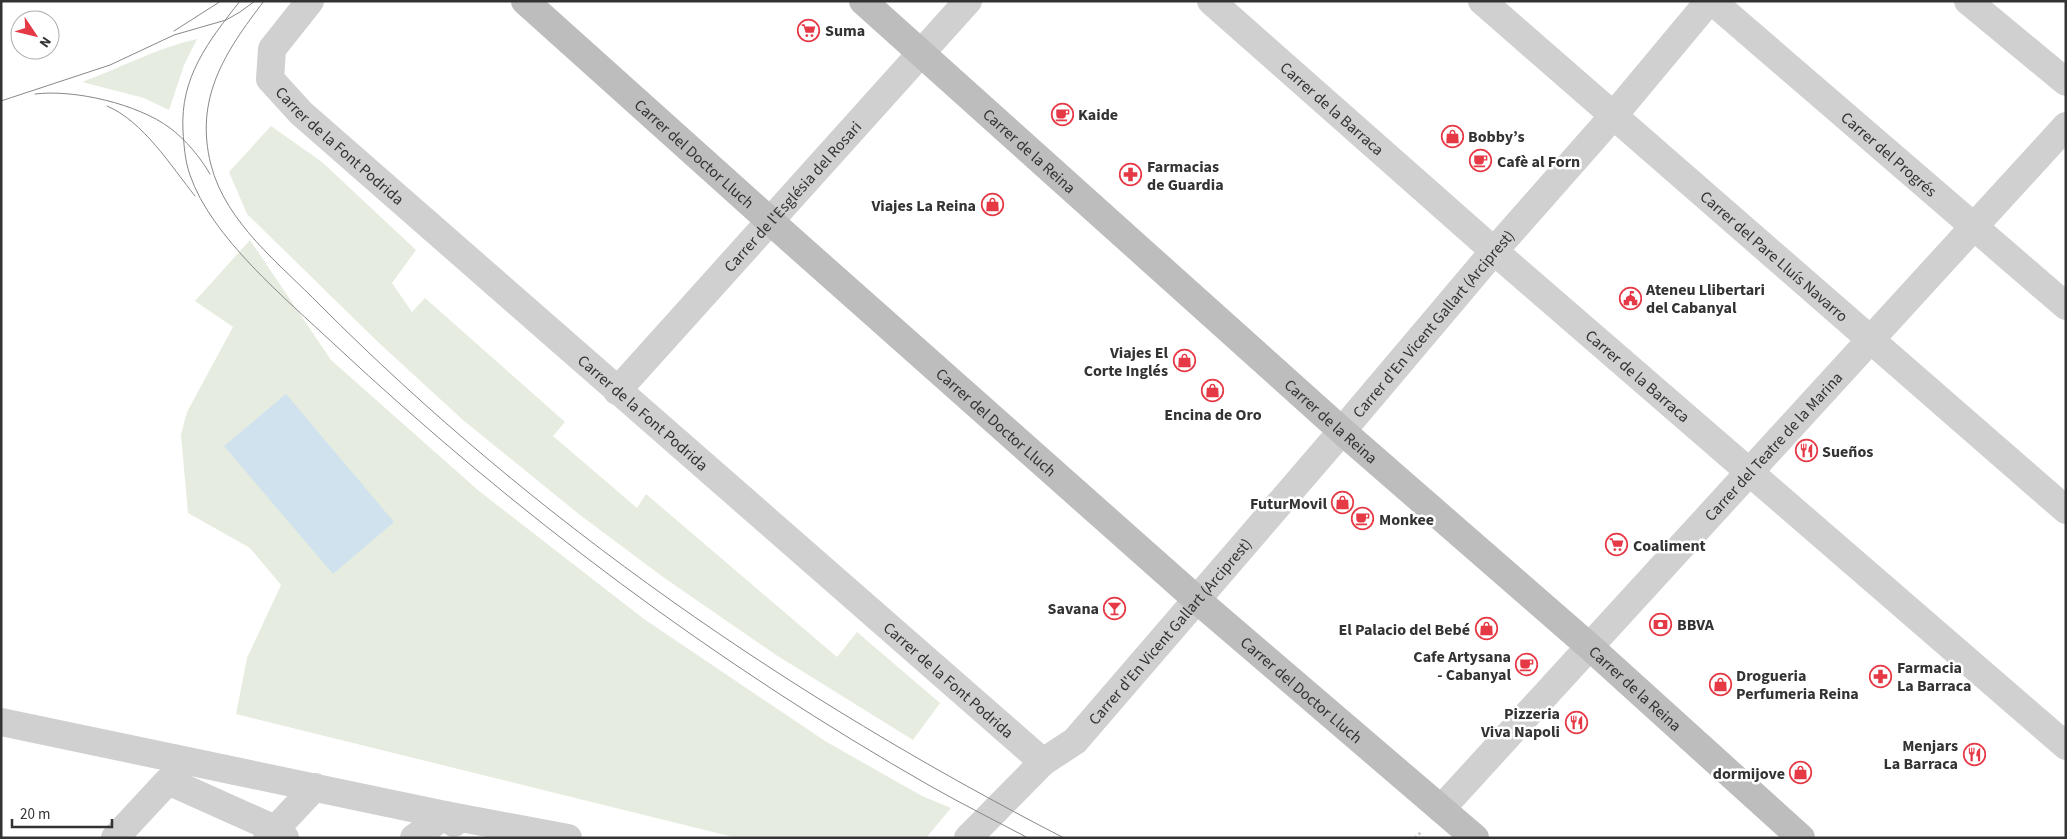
<svg xmlns="http://www.w3.org/2000/svg" width="2067" height="839" font-family="'Source Sans 3',sans-serif">
  <style>
    .green { fill: #e6ecdf }
    .water { fill: #cfe2ee }
    .lines { fill: none; stroke-linecap: round; stroke-linejoin: round }
    .path { stroke: #cdcdcd; stroke-width: 3; stroke-dasharray: 2.5 2.5; stroke-linecap: butt }
    .street { stroke: #d0d0d0; stroke-width: 28 }
    .secondary { stroke: #bdbdbd; stroke-width: 28 }
    .tram { stroke: #888; stroke-width: 1 }
    .labels { text-anchor: middle; stroke-width: 5; stroke-linejoin: round; paint-order: stroke }
    .poi-label { font-size: 16px; font-weight: bold; fill: #333; stroke: #fff; text-anchor: start }
    .street-label { font-size: 16px; fill: #333; stroke: #fff }
  </style>
  <rect width="100%" height="100%" fill="#fff"/>
  <path class="green" d="M197,39L184,65L169,110L144,98L82,82C120,68 157,48 197,39Z
    M271,126L322,162L416,250L392,283L412,312L425,298L565,422L553,436L637,508L646,494L837,657L857,632L940,703L913,740L776,655L663,577L580,515L463,420L378,342L247,214L229,172Z
    M250,240L331,360L479,491L644,619L825,741L922,796L951,808L926,838H737L236,714L247,658L281,585L250,548L188,513L181,435L187,412L233,327L195,301Z"/>
  <path class="water" d="M286,394L394,522L333,574L224,446Z"/>
  <g class="lines">
    <path class="path" d="M1415,838L1422,831"/>
    <g class="street">
      <path id="s1" d="M310,1L272,49L270,79L301,113L1043,762"/>
      <path id="s2" d="M1211,1L1494,251L2066,746"/>
      <path id="s3" d="M1482,1L2066,510"/>
      <path id="s4" d="M1712,1L2066,306"/>
      <path d="M1968,1L2066,82"/>
      <path id="s5" d="M617,391L968,1"/>
      <path d="M1,722L445,815L568,838"/>
      <path id="s6" d="M1441,809L2066,126"/>
      <path d="M115,838L168,781L275,829L285,838"/>
      <path d="M267,838L315,787"/>
      <path d="M414,838L445,815L454,823"/>
      <path id="s7" d="M968,838L1043,762L1075,741L1342,431L1494,251L1614,115L1709,1"/>
    </g>
    <g class="secondary">
      <path id="s8" d="M525,1L770,221L1196,599L1475,838"/>
      <path id="s9" d="M863,1L1342,431L1590,647L1801,838"/>
    </g>
    <path class="tram" d="M240,1C208,42 180,77 183,131C184,146 185,161 190,175C211,237 286,299 334,344C516,514 716,664 932,787C964,805 996,821 1028,838
      M264,1C225,52 194,98 211,165C226,223 280,264 320,305C536,522 792,698 1064,838
      M174,31L221,1
      M35,94C74,89 138,104 170,128C186,140 200,157 210,174
      M1,101L110,65L174,35L226,20L240,12L255,1
      M107,106C143,121 171,166 195,196"/>
  </g>
  <defs>
    <symbol id="supermarket-ring" viewBox="-11 -11 22 22"><circle r="9.5" fill="#fff" stroke="#e63946" stroke-width="1.5"/><path d="M-6-5.5h2.5l.6 2H6L4.5 2H-2.5L-4.4-4H-6ZM-1.5 3.2a1.3 1.3 0 1 0 .1 0ZM3 3.2a1.3 1.3 0 1 0 .1 0Z" fill="#e63946"/></symbol>
    <symbol id="cafe-ring" viewBox="-11 -11 22 22"><circle r="9.5" fill="#fff" stroke="#e63946" stroke-width="1.5"/><path d="M-5.5-4.5H6V0H3Q3 3.5 0 3.5H-2.5Q-5.5 3.5-5.5 0ZM3-3.2v2h1.7v-2ZM-6 4.5H4V6H-6Z" fill="#e63946"/></symbol>
    <symbol id="shop-ring" viewBox="-11 -11 22 22"><circle r="9.5" fill="#fff" stroke="#e63946" stroke-width="1.5"/><path d="M-5-2.5h2.3a2.7 3.5 0 0 1 5.4 0H5L5.5 6h-11ZM-1.5-2.5h3a1.5 2.3 0 0 0-3 0Z" fill="#e63946"/></symbol>
    <symbol id="pharmacy-ring" viewBox="-11 -11 22 22"><circle r="9.5" fill="#fff" stroke="#e63946" stroke-width="1.5"/><path d="M-2-6h4v4h4v4h-4v4h-4v-4h-4v-4h4Z" fill="#e63946"/></symbol>
    <symbol id="civic-ring" viewBox="-11 -11 22 22"><circle r="9.5" fill="#fff" stroke="#e63946" stroke-width="1.5"/><path d="M-.6-6.5H3V-4.5H.6V-3L4-1V1h2V6H-6V1h2V-1L-.6-3ZM-1.2 2.5V6h2.4V2.5Z" fill="#e63946"/></symbol>
    <symbol id="restaurant-ring" viewBox="-11 -11 22 22"><circle r="9.5" fill="#fff" stroke="#e63946" stroke-width="1.5"/><path d="M-5-6h1v4h1v-4h1v4h1v-4h1v5L-1.5 .5V6h-2V.5L-5-1ZM5-6V6H3V1.5H1.5Q1.5-4 5-6Z" fill="#e63946"/></symbol>
    <symbol id="bar-ring" viewBox="-11 -11 22 22"><circle r="9.5" fill="#fff" stroke="#e63946" stroke-width="1.5"/><path d="M-6-5H6L.8 .8V4.5H3.5V6h-7V4.5H-.8V.8Z" fill="#e63946"/></symbol>
    <symbol id="bank-ring" viewBox="-11 -11 22 22"><circle r="9.5" fill="#fff" stroke="#e63946" stroke-width="1.5"/><path d="M-6-4H6V4H-6ZM0-2.3a2.3 2.3 0 1 0 0 4.6a2.3 2.3 0 1 0 0-4.6Z" fill="#e63946"/></symbol>
  </defs>
  <g fill-rule="evenodd">
    <use href="#supermarket-ring" x="796" y="18" width="25" height="25"/>
    <use href="#cafe-ring" x="1050" y="102" width="25" height="25"/>
    <use href="#shop-ring" x="1440" y="124" width="25" height="25"/>
    <use href="#cafe-ring" x="1468" y="148" width="25" height="25"/>
    <use href="#pharmacy-ring" x="1118" y="162" width="25" height="25"/>
    <use href="#shop-ring" x="980" y="192" width="25" height="25"/>
    <use href="#civic-ring" x="1618" y="286" width="25" height="25"/>
    <use href="#shop-ring" x="1172" y="348" width="25" height="25"/>
    <use href="#shop-ring" x="1200" y="378" width="25" height="25"/>
    <use href="#restaurant-ring" x="1794" y="438" width="25" height="25"/>
    <use href="#shop-ring" x="1330" y="490" width="25" height="25"/>
    <use href="#cafe-ring" x="1350" y="506" width="25" height="25"/>
    <use href="#supermarket-ring" x="1604" y="532" width="25" height="25"/>
    <use href="#bar-ring" x="1102" y="596" width="25" height="25"/>
    <use href="#bank-ring" x="1648" y="612" width="25" height="25"/>
    <use href="#shop-ring" x="1474" y="616" width="25" height="25"/>
    <use href="#cafe-ring" x="1514" y="652" width="25" height="25"/>
    <use href="#pharmacy-ring" x="1868" y="664" width="25" height="25"/>
    <use href="#shop-ring" x="1708" y="672" width="25" height="25"/>
    <use href="#restaurant-ring" x="1564" y="710" width="25" height="25"/>
    <use href="#restaurant-ring" x="1962" y="742" width="25" height="25"/>
    <use href="#shop-ring" x="1788" y="760" width="25" height="25"/>
  </g>
  <g class="labels">
    <g class="poi-label">
      <text x="825" y="36">Suma</text>
      <text x="1078" y="120">Kaide</text>
      <text x="1468" y="142">Bobby’s</text>
      <text x="1497" y="167">Cafè al Forn</text>
      <text x="1147" y="172">Farmacias<tspan x="1147" dy="18">de Guardia</tspan></text>
      <text x="976" y="211" text-anchor="end">Viajes La Reina</text>
      <text x="1646" y="295">Ateneu Llibertari<tspan x="1646" dy="18">del Cabanyal</tspan></text>
      <text x="1168" y="358" text-anchor="end">Viajes El<tspan x="1168" dy="18">Corte Inglés</tspan></text>
      <text x="1213" y="420" text-anchor="middle">Encina de Oro</text>
      <text x="1822" y="457">Sueños</text>
      <text x="1327" y="509" text-anchor="end">FuturMovil</text>
      <text x="1379" y="525">Monkee</text>
      <text x="1633" y="551">Coaliment</text>
      <text x="1099" y="614" text-anchor="end">Savana</text>
      <text x="1677" y="630">BBVA</text>
      <text x="1470" y="635" text-anchor="end">El Palacio del Bebé</text>
      <text x="1511" y="662" text-anchor="end">Cafe Artysana<tspan x="1511" dy="18">- Cabanyal</tspan></text>
      <text x="1897" y="673">Farmacia<tspan x="1897" dy="18">La Barraca</tspan></text>
      <text x="1736" y="681">Drogueria<tspan x="1736" dy="18">Perfumeria Reina</tspan></text>
      <text x="1560" y="719" text-anchor="end">Pizzeria<tspan x="1560" dy="18">Viva Napoli</tspan></text>
      <text x="1958" y="751" text-anchor="end">Menjars<tspan x="1958" dy="18">La Barraca</tspan></text>
      <text x="1785" y="779" text-anchor="end">dormijove</text>
    </g>
    <g class="street-label">
      <text dy="6" stroke="none"><textPath href="#s2" startOffset="162">Carrer de la Barraca</textPath></text>
      <text dy="6" stroke="none"><textPath href="#s1" startOffset="188">Carrer de la Font Podrida</textPath></text>
      <text dy="6" stroke="none"><textPath href="#s9" startOffset="224">Carrer de la Reina</textPath></text>
      <text dy="6" stroke="none"><textPath href="#s4" startOffset="234">Carrer del Progrés</textPath></text>
      <text dy="6" stroke="none"><textPath href="#s8" startOffset="228">Carrer del Doctor Lluch</textPath></text>
      <text dy="6" stroke="none"><textPath href="#s5" startOffset="262">Carrer de l'Església del Rosari</textPath></text>
      <text dy="6" stroke="none"><textPath href="#s3" startOffset="388">Carrer del Pare Lluís Navarro</textPath></text>
      <text dy="6" stroke="none"><textPath href="#s7" startOffset="695">Carrer d'En Vicent Gallart (Arciprest)</textPath></text>
      <text dy="6" stroke="none"><textPath href="#s2" startOffset="568">Carrer de la Barraca</textPath></text>
      <text dy="6" stroke="none"><textPath href="#s1" startOffset="592">Carrer de la Font Podrida</textPath></text>
      <text dy="6" stroke="none"><textPath href="#s9" startOffset="629">Carrer de la Reina</textPath></text>
      <text dy="6" stroke="none"><textPath href="#s8" startOffset="632">Carrer del Doctor Lluch</textPath></text>
      <text dy="6" stroke="none"><textPath href="#s6" startOffset="492">Carrer del Teatre de la Marina</textPath></text>
      <text dy="6" stroke="none"><textPath href="#s7" startOffset="290">Carrer d'En Vicent Gallart (Arciprest)</textPath></text>
      <text dy="6" stroke="none"><textPath href="#s1" startOffset="998">Carrer de la Font Podrida</textPath></text>
      <text dy="6" stroke="none"><textPath href="#s9" startOffset="1034">Carrer de la Reina</textPath></text>
      <text dy="6" stroke="none"><textPath href="#s8" startOffset="1038">Carrer del Doctor Lluch</textPath></text>
    </g>
  </g>
  <rect width="2067" height="839" fill="none" stroke="#333333" stroke-width="5"/>
  <g transform="translate(35 35) rotate(125)"><circle r="24" fill="#ffffff" stroke="#adadad"/>
  <path d="M0-4L9 19L0 12L-9 19Z" fill="#e63946"/>
  <text y="-8" font-size="14" font-weight="bold" text-anchor="middle" fill="#333333">N</text>
  </g>
  <path d="M12 819v8h100v-8" fill="none" stroke="#333333" stroke-width="2.5"/>
  <text x="20" y="819" font-size="15" fill="#333333" stroke="#ffffff" stroke-width="4" paint-order="stroke">20 m</text>
</svg>
